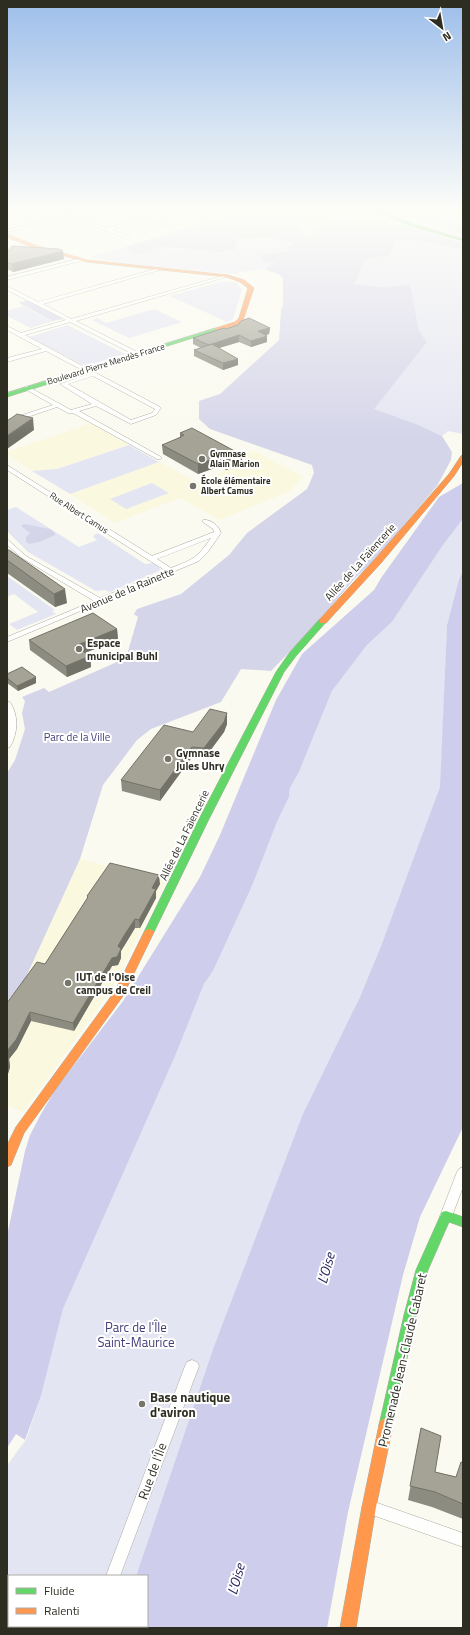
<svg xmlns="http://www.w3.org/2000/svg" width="470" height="1635" font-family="'Titillium Web',sans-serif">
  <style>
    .built { fill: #fbf8e0 }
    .green { fill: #e4e5f2 }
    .forest { fill: #d5d5ea }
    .water { fill: #ceceec }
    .pier { fill: #fafaf0 }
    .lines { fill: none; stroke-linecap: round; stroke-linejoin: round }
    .street-casing { stroke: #abaaa1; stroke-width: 1 }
    .fast-casing { stroke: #abaaa1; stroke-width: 1 }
    .slow-casing { stroke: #abaaa1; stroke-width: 1 }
    .street { fill: #fefefd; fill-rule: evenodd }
    .fast { fill: #63d668; fill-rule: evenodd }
    .slow { fill: #ff974d; fill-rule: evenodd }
    .wall { fill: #8d8c80 }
    .shaded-wall { fill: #737268 }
    .building { fill: #a4a395; stroke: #737268 }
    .poi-dot { fill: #75756a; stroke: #fff; stroke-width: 1.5 }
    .labels { text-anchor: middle; stroke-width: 4; stroke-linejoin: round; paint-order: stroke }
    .far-street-label { font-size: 9px; fill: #2e2d22; stroke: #fff }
    .far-poi-label { font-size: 9px; font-weight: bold; fill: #2e2d22; stroke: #fff; text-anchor: start }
    .street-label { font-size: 11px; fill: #2e2d22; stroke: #fff }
    .poi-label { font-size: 11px; font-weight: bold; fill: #2e2d22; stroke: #fff; text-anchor: start }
    .park-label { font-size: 11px; fill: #433e79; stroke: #fff }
    .near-park-label { font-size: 13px; fill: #433e79; stroke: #fff }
    .near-street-label { font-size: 13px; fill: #2e2d22; stroke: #fff }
    .near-poi-label { font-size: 13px; font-weight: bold; fill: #2e2d22; stroke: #fff; text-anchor: start }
    .near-water-label { font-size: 14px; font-style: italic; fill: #2d265f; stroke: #fff }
  </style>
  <rect width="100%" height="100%" fill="#fafaf0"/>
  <path class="built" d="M7,209H84L7,226Z
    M91,423L129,445L57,469L32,471L7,455V452Z
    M254,451L303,477L290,491L220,520L180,498L115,523L70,494L159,462L197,482L250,461L241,456Z
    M80,859L166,880L112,989L23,1112L7,1106V1002Z"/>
  <path class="green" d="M312,209H366L393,222L383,219L360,220L341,217L310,238L300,234L301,221L314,211Z
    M377,209H397L409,216L435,226L463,234V238L419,226Z
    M432,209H463V217H435Z
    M266,237L294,243L287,248L291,251L281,253L261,261L276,263L264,269L240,272L236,274L127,264L90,257L127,246L130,251L156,249L161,247L185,250L236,239Z
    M407,239L423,241L463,250V434L448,431L442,436L419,425L373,409L427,342L419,331L410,284L382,287L355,285L365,260L390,255L396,240Z
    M224,281L237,283L242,290L233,319L227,322L170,296Z
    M23,306L53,321L31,328L7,316V311Z
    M154,309L182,322L129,338L92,320L97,318L106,323Z
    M68,325L69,326L125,354L85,366L29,337Z
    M129,445L159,462L70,494L32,471L57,469Z
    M152,483L169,493L126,509L110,499Z
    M16,507L79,547L97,540L93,537L94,535L98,533L145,564L155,563L161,570L110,592L105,590L96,591L28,552L7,531V510Z
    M463,519V571L459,579L447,625L441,787L381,946L213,1349L136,1576H9V1626H118V1628H7V1466L26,1440L41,1396L63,1309L176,1054L204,984L213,971L252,886L277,822L289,797L290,788L299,772L332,691L367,645L392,622L443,545Z
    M7,576L55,610L52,611L56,614L17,630L9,624L38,612L14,594L7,597Z"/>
  <path class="forest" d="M302,209H312L314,211L301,221L300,234L310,238L315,226L341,217L360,220L383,219L463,243V250C441,245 419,238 396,240L390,255L365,260L355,284L382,287L410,284L419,331L427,342L374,409L419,425L442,436L452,452L451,460L437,486L373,562L354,579L314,627L271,671L241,669L221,702L151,729L137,740L103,785L80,859L26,977L7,1002V773L15,760L25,729L22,713L25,701L22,697L44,688L49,692L126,658L138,617L134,614L137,609L181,594L229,555L247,533L307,489L314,473L312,465L210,429L199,419V401L220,394L279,340L281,310L283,305V279L280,275L264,269L275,263L261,261V255L290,251L286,248L294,243L266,237L236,239V249L220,252L161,247L140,254L130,251L127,246L235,214Z
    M397,209H432L435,217H463V234C441,229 416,221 397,209Z
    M25,301H28L63,319L53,321L19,303L21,302Z
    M24,524L50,529L55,533V535L39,542L29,544L26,542V537L30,533L21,526Z"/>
  <path class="water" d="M463,483V519L443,545L392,622L367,645L332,691L299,772L290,788L289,797L277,822L252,886L213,971L204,984L176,1054L63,1309L41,1396L25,1440L7,1466V1236L25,1151L30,1135L41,1114L55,1090L123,1001L200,877L220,835L276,700L302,654L374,590L381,578L439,497Z
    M463,571V1127L420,1217L403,1275L348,1512L327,1628H118V1626H147V1576H136L213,1349L303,1114L359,999L381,946L440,787L447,625L459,579Z"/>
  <path class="pier" d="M16,1434L25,1440L7,1466V1448Z"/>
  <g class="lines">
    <defs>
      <path id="street" d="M89,209H98L74,216L107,228L144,218L170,227L168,228L144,220L112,230L131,237L129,239L69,217L7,232V230Z
        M186,209H193L208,216L204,217Z
        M82,258H84V260L7,280V277Z
        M159,268L163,269L43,304L71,319L226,275V277L76,321L139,353V355H135L70,322L25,335L88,369V371L96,373L160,407L161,408L156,415L131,424L96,406L79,411L161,457V459H157L73,413H68L57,407L7,424V420L53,405L25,389V387L27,386L71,410L92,404L60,384L89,374L88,371H84L46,351L7,362V358L42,349L7,330V326L21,333L66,320L7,290V286L38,302ZM93,376L155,409L152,413L131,420L68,384Z
        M7,465L152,556L214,532L213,529L203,522V520C211,519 219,526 221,533L207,553L199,561L7,642V637L94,601L22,558L7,545V539L26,556L100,598L166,571L7,470ZM211,538C197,558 194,559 171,568L157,559Z
        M7,702H10C19,716 18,733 10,747L7,748L8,724Z
        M463,1167V1187L452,1216L450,1220L446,1221L442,1220L440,1216L457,1172L459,1169Z
        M192,1360L197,1362L199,1366L120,1576H106L185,1366L187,1362Z
        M369,1500L463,1533V1547L364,1512L362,1507L364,1502Z
        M87,1626H103L102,1628H86Z"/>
      <path id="fast" d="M370,209H377L414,224L463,239V241L410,226Z
        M216,328L221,329L7,397V393Z
        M320,619H323L327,621L296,656L284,672L209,819L154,932L152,934H146L144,932L199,819L276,672L290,652Z
        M446,1211L463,1217V1227L449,1222L428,1270L416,1315L393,1425L391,1430L386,1432L381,1430L379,1425L404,1315L416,1270L442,1212Z"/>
      <path id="slow" d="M7,234L35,245L87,260L228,275L244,280L254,288L243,320L239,324L218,331L216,330V328L235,322L239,318L248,288L240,282L227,277L87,262L31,247L7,237Z
        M463,455V462L454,476L381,563L326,623H320V619L375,559L449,474L461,456Z
        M149,929L152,930L154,932L123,996L24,1133L11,1165L7,1167V1145L16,1127L115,991L144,932L146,930Z
        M386,1418L391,1420L393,1425L376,1507L356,1628H340L362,1507L379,1425L381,1420Z"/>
    </defs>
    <use href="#street" class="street-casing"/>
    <use href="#fast" class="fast-casing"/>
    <use href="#slow" class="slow-casing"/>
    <use href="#street" class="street"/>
    <use href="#fast" class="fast"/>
    <use href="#slow" class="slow"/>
  </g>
  <path class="wall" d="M7,252L64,259L13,272L7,269Z
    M270,328L269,334L266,335L267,336V342L251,347L239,342L219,348L238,365L223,370L194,356V350L201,348L193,344V338L226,329Z
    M180,433L242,464L226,470L220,466L198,474L163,454L162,445L180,438Z
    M7,550L67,603L55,607L7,573Z
    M117,629L118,640L85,653L90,656L91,667L67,677L30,650L29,640Z
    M7,674L36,683L18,691L7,683Z
    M227,724L224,732L204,759L192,757L160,801L122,791L121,780L193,732Z
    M160,884L156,891V898L140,928H135L126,943L121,951V958L118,965L112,966L74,1031L31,1021L17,1049L9,1059L10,1067L7,1077V1003L45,964L87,899V896Z
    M421,1428L435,1472L456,1477L463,1463V1519L432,1507L408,1500Z"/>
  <path class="shaded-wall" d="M63,251L64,259L13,272L12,264Z
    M270,328L269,334L258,338V331Z
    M239,335V342L209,351V345Z
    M267,336V342L251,347V341Z
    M238,359V365L223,370V363Z
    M33,418L34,430L7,449V436Z
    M242,455V464L226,470V461Z
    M220,457V466L198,474V464Z
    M65,589L67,603L55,607L54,594Z
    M117,629L118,640L76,656L75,646Z
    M90,656L91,667L67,677L66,666Z
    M36,677V683L18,691L17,686Z
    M227,713V724L224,732L204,759V748Z
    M192,747V757L160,801V790Z
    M159,875L160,884L156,891V898L140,928L139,920L152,888Z
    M135,919V928L121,951V958L118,965L112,966L74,1031L73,1023L118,946Z
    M30,1012L31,1021L17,1049L9,1059L10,1067L7,1077V1051Z"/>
  <path class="building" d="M12,246L59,249L63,251L12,264L7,262V252Z
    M249,318L270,328L258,331L267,336L251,341L239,335L209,345L193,338L224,328L226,329L238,325L241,321Z
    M212,344L238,359L223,363L194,350Z
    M17,414L33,418L7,436V421Z
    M192,428L242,455L226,461L220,457L198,464L162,445L181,437H180L184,435L180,433Z
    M7,550H9L65,589L54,594L7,560Z
    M93,613L117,629L75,646L90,656L66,666L29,640Z
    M22,667L36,677L17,686L7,678V674Z
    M210,709L227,713L224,722L204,748L192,747L160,790L121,780L164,725L193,732Z
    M110,863L159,875L152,888L156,889L139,920L135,919L125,934L118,946L121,949L117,957L112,958L73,1023L30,1012L16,1040L7,1051V1003L37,962L45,964L88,897L87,896Z
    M7,1057L9,1058L7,1065Z
    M421,1428L441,1436L435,1472L456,1477L461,1462L463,1463V1504L435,1492L410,1486Z"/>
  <linearGradient id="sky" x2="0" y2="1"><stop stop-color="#9dbeea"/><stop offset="0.48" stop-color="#fdfdf8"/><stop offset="1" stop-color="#fdfdf8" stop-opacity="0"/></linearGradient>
  <rect width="470" height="438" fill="url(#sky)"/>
  <g class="poi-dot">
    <circle cx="202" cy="459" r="4"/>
    <circle cx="193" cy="486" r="4"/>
    <circle cx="79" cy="649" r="4"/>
    <circle cx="168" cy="759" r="4"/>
    <circle cx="68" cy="983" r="4"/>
    <circle cx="142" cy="1404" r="4"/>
  </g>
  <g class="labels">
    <g class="far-street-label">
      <text transform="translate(106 364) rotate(-17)" y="3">Boulevard Pierre Mendès France</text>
      <text transform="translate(79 513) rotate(33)" y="3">Rue Albert Camus</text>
    </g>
    <g class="far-poi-label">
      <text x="210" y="457">Gymnase<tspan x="210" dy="10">Alain Marion</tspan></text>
      <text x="201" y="484">École élémentaire<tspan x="201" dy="10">Albert Camus</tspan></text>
    </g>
    <g class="street-label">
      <text transform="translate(360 562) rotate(-48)" y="4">Allée de La Faïencerie</text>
      <text transform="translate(127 590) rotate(-23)" y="4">Avenue de la Rainette</text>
      <text transform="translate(184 835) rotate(-64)" y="4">Allée de La Faïencerie</text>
    </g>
    <g class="poi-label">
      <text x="87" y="647">Espace<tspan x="87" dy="13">municipal Buhl</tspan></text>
      <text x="176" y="757">Gymnase<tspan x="176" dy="13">Jules Uhry</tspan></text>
      <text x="76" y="981">IUT de l'Oise<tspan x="76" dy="13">campus de Creil</tspan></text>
    </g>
    <g class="park-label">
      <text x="77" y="741">Parc de la Ville</text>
    </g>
    <g class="near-park-label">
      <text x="136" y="1332">Parc de l'Île<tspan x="136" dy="15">Saint-Maurice</tspan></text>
    </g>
    <g class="near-street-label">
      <text transform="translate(402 1360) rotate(-77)" y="5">Promenade Jean-Claude Cabaret</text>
      <text transform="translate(152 1471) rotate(-70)" y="5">Rue de l'Île</text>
    </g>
    <g class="near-poi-label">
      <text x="150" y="1402">Base nautique<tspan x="150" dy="15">d'aviron</tspan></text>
    </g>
    <g class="near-water-label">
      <text transform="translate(326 1268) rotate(-74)" y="5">L'Oise</text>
      <text transform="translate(236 1579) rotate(-74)" y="5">L'Oise</text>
    </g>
  </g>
  <rect width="470" height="1635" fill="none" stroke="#2e2d22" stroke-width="16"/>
  <rect x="8" y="1575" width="140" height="52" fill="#ffffff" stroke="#ababa7"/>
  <rect x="16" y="1588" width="20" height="6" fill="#63d668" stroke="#ababa7"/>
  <text x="44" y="1595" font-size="12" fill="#2e2d22">Fluide</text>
  <rect x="16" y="1608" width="20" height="6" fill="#ff974d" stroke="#ababa7"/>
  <text x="44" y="1615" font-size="12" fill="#2e2d22">Ralenti</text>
  <g transform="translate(442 28) rotate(149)" stroke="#ffffff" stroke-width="3" paint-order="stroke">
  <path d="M0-3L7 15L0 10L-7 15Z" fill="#2e2d22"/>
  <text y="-6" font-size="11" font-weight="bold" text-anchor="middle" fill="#2e2d22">N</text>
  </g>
</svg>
